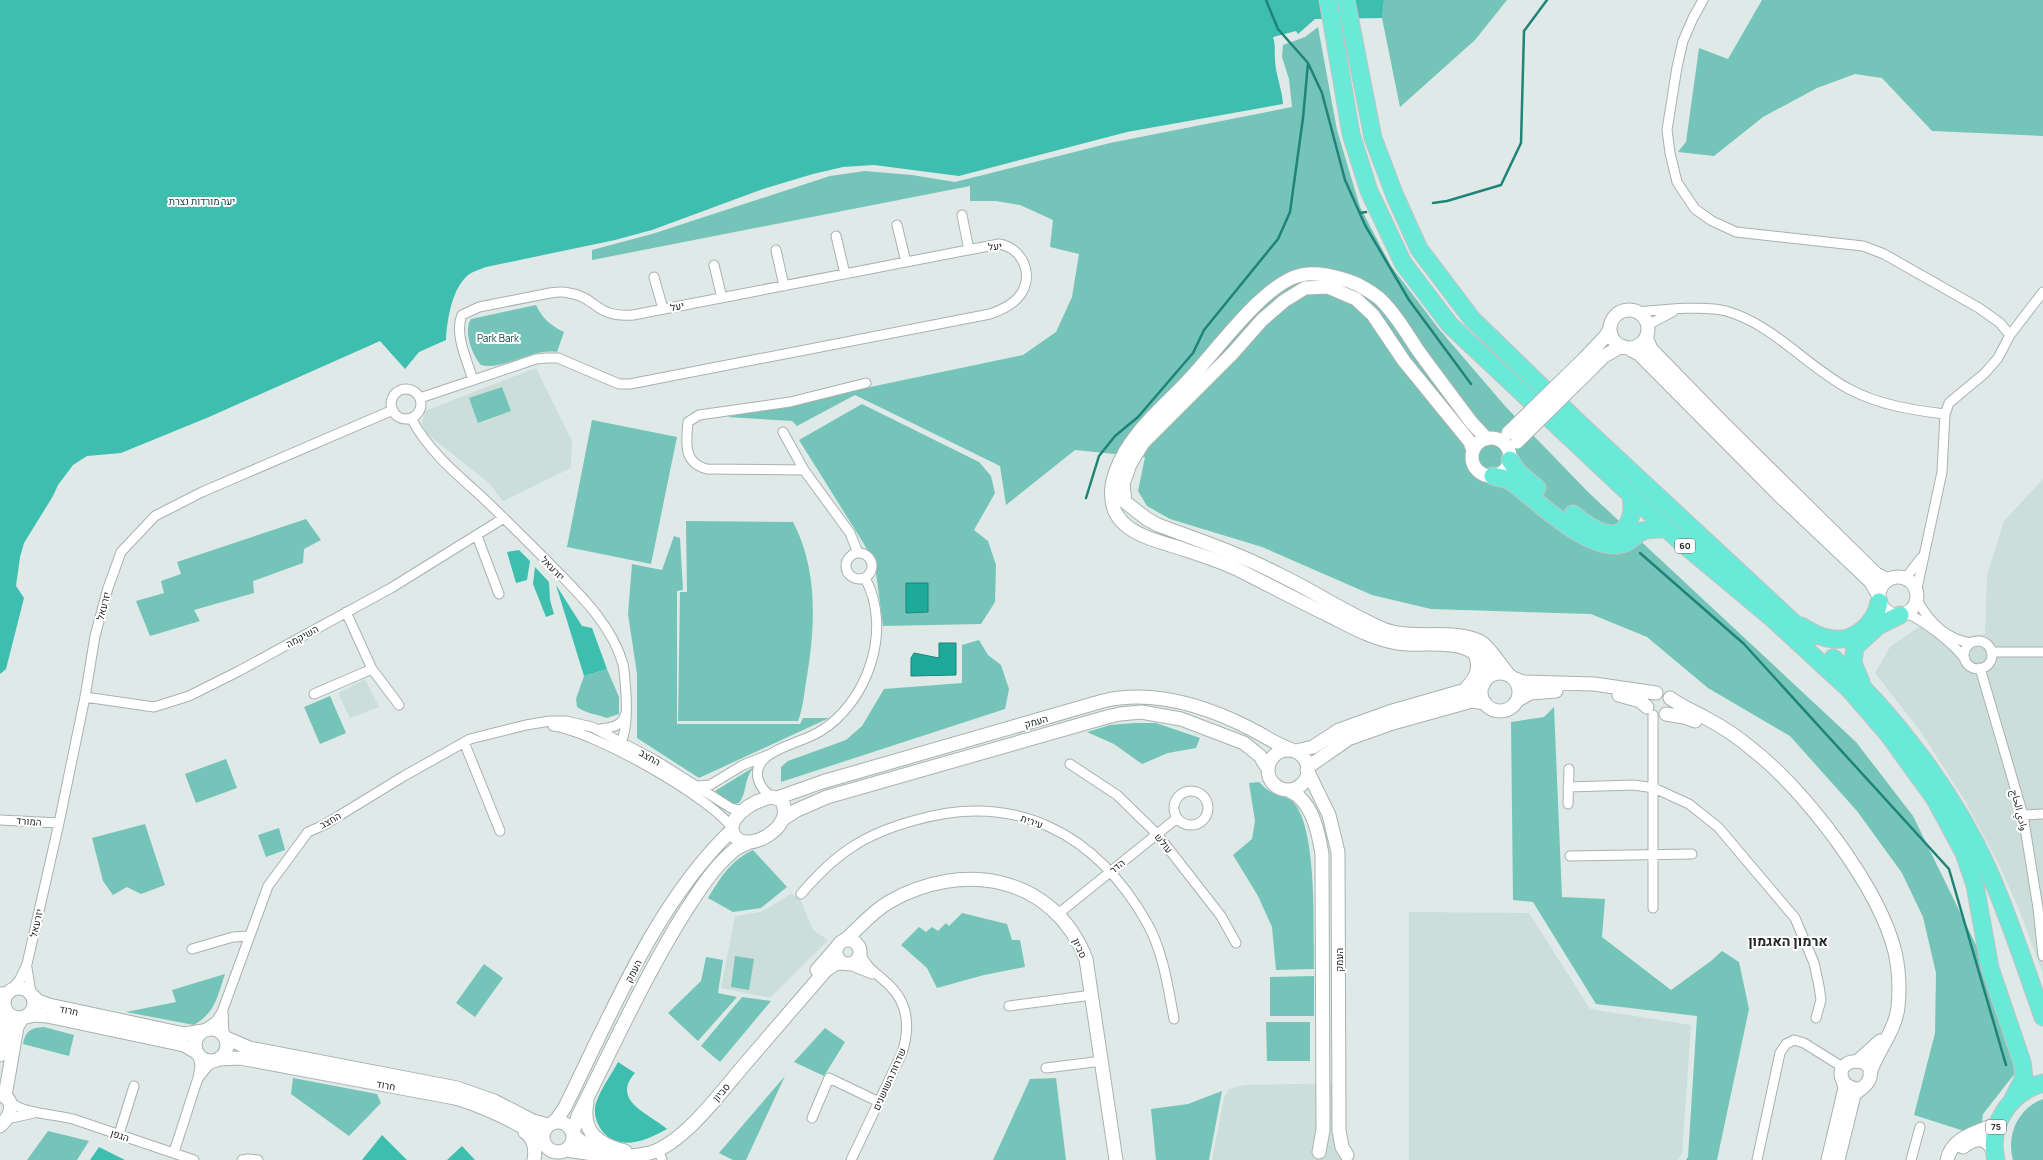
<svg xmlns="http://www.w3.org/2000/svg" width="2043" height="1160" font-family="Manrope,'Noto Sans Arabic',Heebo,sans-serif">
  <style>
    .built { fill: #ccdeda }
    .green { fill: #75c4b9 }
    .forest { fill: #3dbeaf }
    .water { fill: #1daa9b; stroke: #1f8378 }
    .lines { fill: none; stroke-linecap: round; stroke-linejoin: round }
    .stream { stroke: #1f8378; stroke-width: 2.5 }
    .street-casing { stroke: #a8b2b0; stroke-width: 11 }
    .secondary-casing { stroke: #a8b2b0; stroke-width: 15 }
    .highway-casing { stroke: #c2c3c3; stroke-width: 19 }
    .street { stroke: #fff; stroke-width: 9 }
    .secondary { stroke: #fff; stroke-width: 13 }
    .highway { stroke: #69ead9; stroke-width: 17 }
    .secondary-bridge-casing { stroke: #a8b2b0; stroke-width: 15; stroke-linecap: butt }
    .secondary-bridge { stroke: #fff; stroke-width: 13 }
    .labels { text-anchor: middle; stroke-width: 4; stroke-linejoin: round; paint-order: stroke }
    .shield { fill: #fff; stroke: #666968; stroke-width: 1 }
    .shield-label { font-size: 9px; font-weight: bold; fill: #252928 }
    .park-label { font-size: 10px; fill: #0f4740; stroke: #fff }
    .street-label { font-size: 10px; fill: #252928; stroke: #fff }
    .district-label { font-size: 14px; font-weight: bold; fill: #252928; stroke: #fff }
  </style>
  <rect width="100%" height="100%" fill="#dfe9e7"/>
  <path class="built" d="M536,368L572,441L571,468L503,501L488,482L427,434L422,423L425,411Z
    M2043,479V974L2019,909L1998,863L1965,801L1921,732L1875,673L1890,647L1929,620L1960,638L1985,634L1987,575L2004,521Z
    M365,679L379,707L350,718L338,693Z
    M791,894L800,899L813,930L828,940L770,998L721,988L735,916L761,912Z
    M1409,912L1529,913L1590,1009L1691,1025L1682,1154L1678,1160H1409Z
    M1345,1083L1342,1158L1344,1160H1212L1224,1097L1229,1089L1244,1085Z"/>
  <path class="green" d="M1384,0H1507L1475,40L1400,107L1382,18Z
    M1762,0H2043V136L1932,131L1882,78L1855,74L1817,88L1763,117L1714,156L1678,152L1686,142L1699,48L1728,59Z
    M1318,27L1337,130L1360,207L1391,266L1439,329L1505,406L1588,492L1856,742L1913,816L1977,947L2016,1072L1983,1114L1980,1136L1914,1115L1935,1033L1936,973L1923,917L1902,873L1857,811L1790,736L1708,688L1647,637L1591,614L1431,609L1372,595L1262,547L1170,519L1147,506L1138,491L1145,457L1075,450L1006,505L1000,466L855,395L797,426L792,421L727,417L1023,355L1056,332L1072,297L1079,254L1050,247L1053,220L1020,205L996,201H970V186L592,260V250L652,234L830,176L865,171L912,175L955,182L1110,143L1292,107L1289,79L1282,57L1283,45L1305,37Z
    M536,305C542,318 551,326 564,332L557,352C532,348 502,371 481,365C472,355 463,331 471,319Z
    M502,387L511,411L478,423L469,398Z
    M862,404L979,462L991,476L995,493L974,530L988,541L996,565L995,602L981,624L883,626L875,565L864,544L799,440Z
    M592,420L677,437L651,564L567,547Z
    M306,519L321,540L304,549L303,563L253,581L254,593L194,610L200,621L150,636L136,601L164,593L161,581L181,574L177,562Z
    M686,521L793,522C819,571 815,630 806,682C804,695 803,708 798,721H678L680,592H687Z
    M674,536L680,538L683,590L677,591V724H800L803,718H829L699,778L637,738V674L628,614L632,564L662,570Z
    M979,640L988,655L1001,665L1009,689L1005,709L781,782V767L788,761L846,740L862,726L884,689L962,683V645Z
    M607,669L619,697V714L607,718C596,714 587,714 577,707L576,699L584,676Z
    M330,696L346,733L320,744L304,707Z
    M1554,707L1562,897L1605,899L1602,937L1671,990L1711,961L1722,951L1739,962L1749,1009L1717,1160H1686L1688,1157L1697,1016L1596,1004L1533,902L1513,900L1511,722L1544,717Z
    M1135,723H1156L1200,738L1196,748L1168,753L1142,764L1114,744L1087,732L1110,725Z
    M226,759L237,788L196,803L185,774Z
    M754,767C743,780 748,791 739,803L732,804L715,791Z
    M1259,782C1263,786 1266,789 1271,792C1277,795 1288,797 1293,802C1318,828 1313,931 1314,969L1276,970L1272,927L1258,896L1233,855L1252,839L1255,821L1249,783Z
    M145,824L165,885L141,894L127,887L113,895L103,881L92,838Z
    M279,828L285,850L266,857L258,835Z
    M753,850L787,887L761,908L733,912L708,898C722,876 729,862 753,850Z
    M962,913L1007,924L1012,940H1020L1025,967L984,975L937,988L927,968L901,945L919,927L926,932L932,927L938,931L946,923L949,926Z
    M735,956L754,959L749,990L731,987Z
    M706,957L723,960L718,993L737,997L698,1041L668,1013L701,981Z
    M484,964L503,978L475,1017L456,1003Z
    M225,974C217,997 216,1012 194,1025L126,1012L176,1002L172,990Z
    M1314,976V1016H1270V977Z
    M742,997L771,1001L720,1062L701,1046Z
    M1266,1022H1310V1061H1267Z
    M44,1027L74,1035L69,1056L23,1044C26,1030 31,1028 44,1027Z
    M825,1028L845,1042L824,1076L794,1062Z
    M785,1076L746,1160H733L719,1153Z
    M293,1078L377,1094L381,1103L349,1136L291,1094Z
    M1056,1078L1066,1160H993L1030,1079Z
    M1222,1091L1209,1160H1156L1151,1109L1188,1104Z
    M2043,1099V1160H2013C2006,1135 2018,1108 2043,1099Z
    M48,1131L89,1141L77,1160H27Z"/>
  <path class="forest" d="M0,0H1384L1382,18L1315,19L1298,34L1296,31L1273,37C1276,47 1274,50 1275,59C1275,73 1282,88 1283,104L1127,132L959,176L874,165L843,167L813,174L763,189L652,230L615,240L486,267C481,269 475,271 471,273C452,285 447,320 446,340L419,352L405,369L380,341L209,417L121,453L87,456L73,465L58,485L53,496L24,543L20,557L16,586L24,598L6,669L0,674Z
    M519,550L530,561L527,580L516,583L507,552Z
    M535,567L549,582L550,600L554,614L546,617L533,584Z
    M556,585L582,626L592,628L607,669L584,676Z
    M618,1062L635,1073C610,1101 650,1114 667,1129C647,1140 621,1152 603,1132C598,1126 594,1116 595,1109C596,1095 612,1074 618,1062Z
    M382,1135L407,1160H362Z
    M462,1146L475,1160H447Z
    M99,1147L125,1160H90Z"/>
  <path class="water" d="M906,583H928V612L906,613Z
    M939,643H956V675L911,676V658L914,653L939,658Z"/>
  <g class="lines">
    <path class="stream" d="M1266,0L1278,29L1308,63L1322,93L1345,180L1365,225L1409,300L1471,384
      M1433,203L1447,201L1501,185L1521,143L1524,31L1547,0
      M1360,213L1366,212
      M1086,498L1099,456L1115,436L1138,417L1193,353L1204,330L1278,239L1290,212L1303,118L1308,63
      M1640,553L1744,644L1949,869L2006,1065"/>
    <defs>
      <path id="street" d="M1703,0L1693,18L1683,41L1677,67L1667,130L1670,153L1677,182L1695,209L1712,221L1736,232L1863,246L1884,254L1979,308L2000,323L2010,335L1998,358L1985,373L1949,403L1945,414L1942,472L1916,593
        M962,215L969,250
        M897,225L906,262
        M836,236L845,274
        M776,250L784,286
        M714,265L722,298
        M654,277L663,309
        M1637,312C1660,310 1705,305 1726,311C1773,324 1806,366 1849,389C1879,405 1912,410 1945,414
        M1648,325L1674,311
        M2010,335L2043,292
        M391 404a15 15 0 1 1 30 0a15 15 0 1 1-30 0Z
        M420,398L536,359L547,358H558L619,384H630L990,314C1002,310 1014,304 1021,294C1034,273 1022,248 999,244L633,315C595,318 597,297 569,293C563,291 556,292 550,293L479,307L462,315C454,334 467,360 473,380
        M411,418C428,450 454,472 481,496C503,517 524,538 546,560C575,590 611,622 623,664C625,674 625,684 626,694C627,714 627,732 618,750
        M783,432L804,470L850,533L858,553
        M804,470L707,469C683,463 686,443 688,422L699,415L790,402L866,383
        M477,536L499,594
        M846 566a13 13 0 1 1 26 0a13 13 0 1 1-26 0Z
        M1893,578L1908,575L1921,558
        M1916,598C1928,621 1945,639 1971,643
        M346,612L372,669L399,705
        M1906,613C1925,621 1953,643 1965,659
        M1964 655a14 14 0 1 1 28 0a14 14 0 1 1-28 0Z
        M1991,652H2043
        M1980,668L2023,815L2038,908L2043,956
        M314,694L372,669
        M85,697L154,707L189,696L239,671L391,588L504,518
        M553,726C591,730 711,797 732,828
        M600,729C612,728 622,726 626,713
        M464,742L500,831
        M1070,764L1117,795L1157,834L1221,916L1236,943
        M698,786L710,785L743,765L768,755
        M1568,787L1634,785L1654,788L1689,804L1718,827L1795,918L1814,963L1819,986L1821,1000L1816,1018
        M1174 808a17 17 0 1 1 34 0a17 17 0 1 1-34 0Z
        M772,797C760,789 752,774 762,761C773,748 804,741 819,732C868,703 893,629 865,578
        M1568,804L1569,769
        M2023,815L2043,814
        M0,820L59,823
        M1570,856L1692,854
        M801,894C836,853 864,834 916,820C1016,791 1097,834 1147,923C1163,951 1168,987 1174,1019
        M1653,908V715
        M1058,914L1177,818
        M192,949L233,937L250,936
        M847,964L872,974
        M27,968L31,993
        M12,989L20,979L27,964L59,823L85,697L95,636L108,588L121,552L155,516L202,492L393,410
        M0,992L10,991
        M0,1000L4,1006
        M1009,1006L1092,995
        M223,1012L224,1034
        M205,1029L217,1020L222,1012L268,886L308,832L324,825L404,776L470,739L526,725L550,721H566L592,727L655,760L731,808L743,811
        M1046,1068L1102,1061
        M199,1077L208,1066L215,1061
        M9,1101C23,1114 53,1114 73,1119L194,1160
        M812,1118L829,1078L879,1102
        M7,1119L34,1113
        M119,1134L134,1086
        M658,1149L662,1160
        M174,1152L198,1078L200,1066L198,1054
        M242,1160L248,1159L258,1160
        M851,1160L902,1053C910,1028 909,1004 889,985C878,974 866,968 860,953
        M1757,1160L1780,1053L1786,1044L1794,1040L1804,1043L1844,1068
        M1911,1160L1920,1127"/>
      <path id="secondary" d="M1610 329a19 19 0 1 1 38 0a19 19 0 1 1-38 0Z
        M1646,337L1651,349L1725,425L1876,574L1888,580
        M1625,347L1639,354L1779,495L1870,581L1879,596
        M1584,359L1605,337L1610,329
        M1593,367L1604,356L1622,346
        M1472 457a19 19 0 1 1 38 0a19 19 0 1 1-38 0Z
        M1473,451L1470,442L1404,361L1373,315L1356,299L1328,287L1305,288L1284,301L1262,320L1232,354L1143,443L1130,464L1123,484L1125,502L1147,519L1158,525C1198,540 1238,553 1276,573C1312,590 1346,613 1383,629C1414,641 1449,628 1479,641C1488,645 1501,666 1509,675
        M1879 596a19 19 0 1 1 38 0a19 19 0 1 1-38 0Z
        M1481 692a19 19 0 1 1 38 0a19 19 0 1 1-38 0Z
        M1513,678L1523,682L1594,684L1656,693
        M1486,680L1489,671C1471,633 1431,648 1398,643C1373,639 1352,627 1330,616C1301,602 1272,587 1243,572C1220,560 1194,553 1170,545C1150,539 1122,531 1114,509C1110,497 1111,484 1116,471C1130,431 1168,404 1195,373C1220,346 1265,283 1301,275C1316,271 1336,277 1349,281C1358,284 1371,292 1379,298C1394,312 1406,332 1417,349C1435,374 1454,399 1472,423L1487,439
        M1463,692C1474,680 1482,671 1475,654
        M1619,695L1640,701L1647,707
        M1670,698C1681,706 1693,711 1704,717C1721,726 1738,737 1752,749C1805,790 1879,887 1895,952C1899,970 1900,988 1898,1007C1895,1032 1878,1049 1870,1073
        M1518,700L1530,693L1556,691
        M1666,714L1684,717L1695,721
        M1268 770a20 20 0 1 1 40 0a20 20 0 1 1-40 0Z
        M1296,751L1313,747L1339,730L1389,712L1483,685
        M1308,767L1348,739L1393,723L1472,701L1485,703
        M1307,770L1329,815L1338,852L1339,1130L1342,1147L1347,1155
        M1288,790C1312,800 1318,830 1322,854L1323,1130L1319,1152
        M772,797L781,800C799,826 743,858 733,833C731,829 732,823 735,819C744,807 757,800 772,797Z
        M777,798L822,782L1103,701C1154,689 1206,706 1251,729C1265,736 1277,745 1292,750
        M783,819L797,810L827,797L1107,717L1120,714L1141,712L1181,719L1244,743L1260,756L1268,769
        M836 952a12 12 0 1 1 24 0a12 12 0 1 1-24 0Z
        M845,940C860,927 872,912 889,902C962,860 1053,875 1086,959L1116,1160
        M817,970L837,947
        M4 1003a15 15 0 1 1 30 0a15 15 0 1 1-30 0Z
        M33,996L38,1001L49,1005L184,1034L203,1031
        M26,1017L35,1015L47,1016L184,1045L196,1052
        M195 1045a16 16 0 1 1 32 0a16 16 0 1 1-32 0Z
        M226,1038L249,1048L457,1088L494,1101L533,1121L548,1125
        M0,1055L6,1025V1011
        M219,1059L240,1058L455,1098C481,1105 522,1124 544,1141
        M1858,1061L1880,1041
        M0,1094C17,1101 11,1116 0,1126
        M5,1096L17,1027L23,1017
        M587,1103C581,1132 599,1145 625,1151
        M543 1137a15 15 0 1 1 30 0a15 15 0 1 1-30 0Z
        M551,1124L557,1119L565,1107C611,1014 657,901 732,830
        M525,1132C535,1139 536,1149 534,1160
        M573,1133L578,1116L588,1096C619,1034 648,971 685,912C698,892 713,868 732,852C737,847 744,845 750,842
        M574,1136L586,1145L601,1150
        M1963,1147C1978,1136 1988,1137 1995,1155
        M566,1150C595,1154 620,1160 650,1153C684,1143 722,1091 745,1064C772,1033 799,1001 826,970L835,964L843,963
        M1828,1160L1845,1088L1843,1081
        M1838,1160L1854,1095C1858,1090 1866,1087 1869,1080C1880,1054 1831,1056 1843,1081C1847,1087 1853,1089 1859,1089
        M1947,1160C1952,1136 1979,1132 1998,1123"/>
      <path id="highway" d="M1328,0L1351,134L1369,191L1403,263L1450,325L1682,543L1773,619L1825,667L1849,689L1888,734L1935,799L1964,853L1975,885L1990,968L2022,1062L2024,1077L2013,1099
        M1346,0L1373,138L1395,196L1419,249L1472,319L1579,423L1810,638
        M1510,460L1518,472L1537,488
        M1493,476L1509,480C1537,500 1582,547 1617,545C1631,544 1632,536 1643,531C1651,528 1660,529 1667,529
        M1573,514C1578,518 1584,523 1591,527C1622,545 1635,525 1631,495
        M1801,626C1811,632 1821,638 1833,639C1855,642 1876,622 1879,602
        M1833,658C1894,715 1952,790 1987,867C2009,916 2025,967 2043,1017
        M1861,682L1853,663L1855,647L1878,626L1900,615
        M1996,1160C1988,1125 2009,1093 2043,1083"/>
    </defs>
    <use href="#street" class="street-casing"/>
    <use href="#secondary" class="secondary-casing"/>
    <use href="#highway" class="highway-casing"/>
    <use href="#street" class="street"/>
    <use href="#secondary" class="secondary"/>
    <use href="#highway" class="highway"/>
    <defs>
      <path id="secondary-bridge" d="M1508,433L1584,359
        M1517,442L1593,367"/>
    </defs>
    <use href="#secondary-bridge" class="secondary-bridge-casing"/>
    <use href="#secondary-bridge" class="secondary-bridge"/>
  </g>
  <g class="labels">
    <g class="shield">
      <rect x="1675" y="539" width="20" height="14" rx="3"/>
      <rect x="1986" y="1120" width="20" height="14" rx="3"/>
    </g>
    <g class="shield-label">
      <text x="1685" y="549">60</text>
      <text x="1996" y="1130">75</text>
    </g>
    <g class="park-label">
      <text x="202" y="205">יער מורדות נצרת</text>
      <text x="498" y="342">Park Bark</text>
    </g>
    <g class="street-label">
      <text transform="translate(995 246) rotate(-4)" y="4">יעל</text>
      <text transform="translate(677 306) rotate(-11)" y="4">יעל</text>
      <text transform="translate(553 568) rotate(46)" y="4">יזרעאל</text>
      <text transform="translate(103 606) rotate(-75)" y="4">יזרעאל</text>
      <text transform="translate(302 636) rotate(-29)" y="4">השיקמה</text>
      <text transform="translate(1036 721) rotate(-16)" y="4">העמק</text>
      <text transform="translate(650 757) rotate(30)" y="4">החצב</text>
      <text transform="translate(2020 810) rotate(76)" y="4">وادي الحاج</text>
      <text transform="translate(330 820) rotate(-29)" y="4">החצב</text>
      <text transform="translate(29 821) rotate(4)" y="4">המורד</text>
      <text transform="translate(1032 821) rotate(19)" y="4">עירית</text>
      <text transform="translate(1164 843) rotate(51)" y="4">עולש</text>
      <text transform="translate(1117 866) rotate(-39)" y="4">הדר</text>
      <text transform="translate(36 923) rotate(-77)" y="4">יזרעאל</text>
      <text transform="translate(1080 948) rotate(66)" y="4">סביון</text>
      <text transform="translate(1339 960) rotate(-90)" y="4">העמק</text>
      <text transform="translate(633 971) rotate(-63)" y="4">העמק</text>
      <text transform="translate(69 1010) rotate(12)" y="4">חרוד</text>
      <text transform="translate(889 1079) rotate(-66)" y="4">שדרות השושנים</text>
      <text transform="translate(386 1085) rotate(11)" y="4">חרוד</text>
      <text transform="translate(721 1092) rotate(-49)" y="4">סביון</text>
      <text transform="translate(120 1135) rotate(18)" y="4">הגפן</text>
    </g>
    <g class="district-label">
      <text x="1788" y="946">ארמון האגמון</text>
    </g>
  </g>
</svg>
